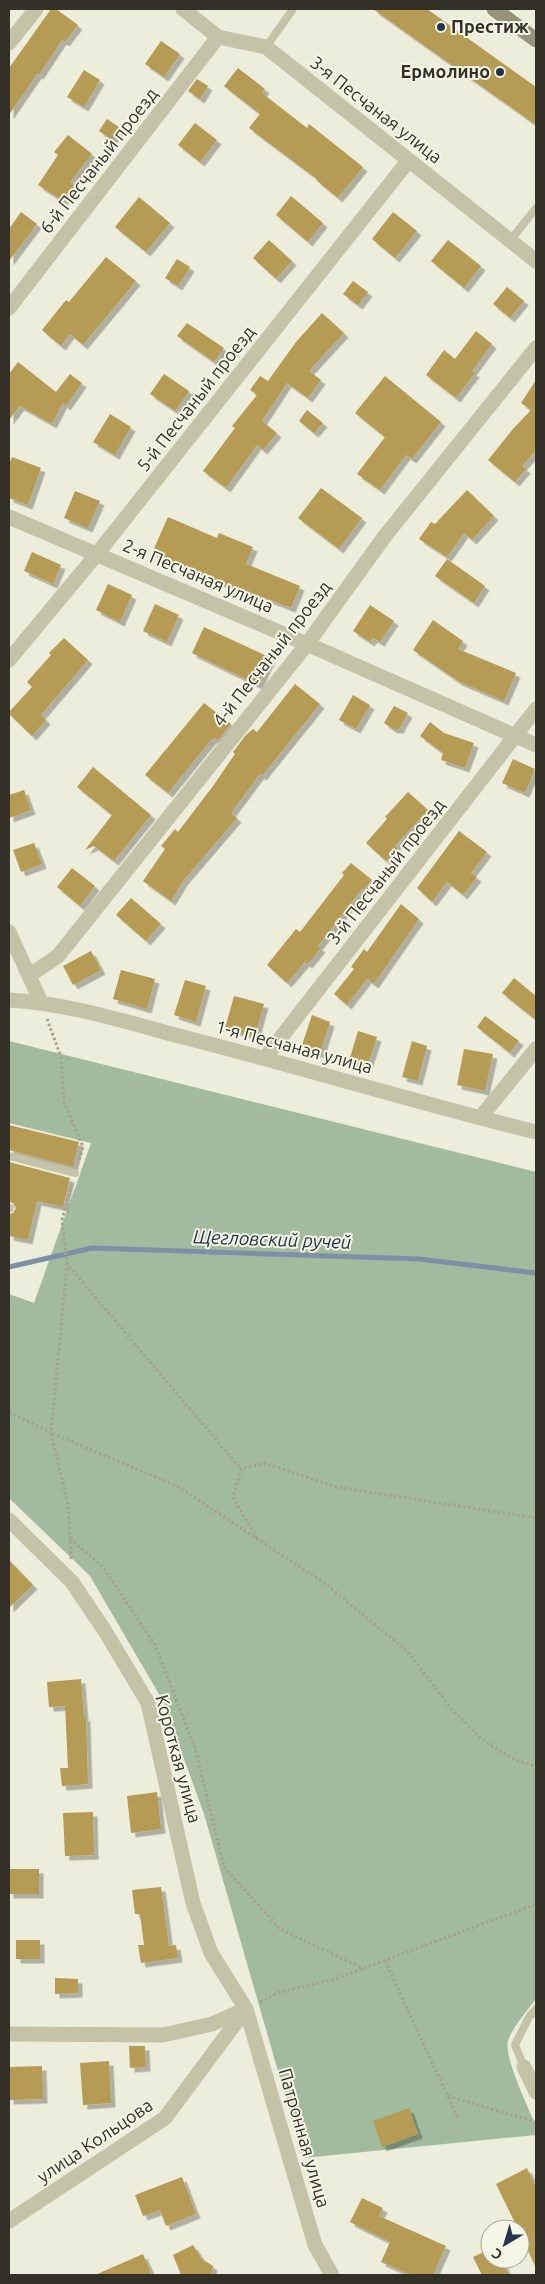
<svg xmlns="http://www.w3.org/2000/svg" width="545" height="2284" font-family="Ubuntu,sans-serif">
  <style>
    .green { fill: #a2ba9d }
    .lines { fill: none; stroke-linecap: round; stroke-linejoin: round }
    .stream { stroke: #7e90a6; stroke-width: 5 }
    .building { fill: #b59b52; filter: url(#shadow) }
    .path { stroke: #a5a38a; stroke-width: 3; stroke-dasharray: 2.5 2.5; stroke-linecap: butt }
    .lane { stroke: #c4c3a8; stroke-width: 8 }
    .street { stroke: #c4c3a8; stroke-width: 15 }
    .secondary { stroke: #97937a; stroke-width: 15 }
    .tram { stroke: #323027; stroke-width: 1 }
    .poi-dot { fill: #23354d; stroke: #f5f6e6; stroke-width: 2 }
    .labels { text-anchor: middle; stroke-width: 4; stroke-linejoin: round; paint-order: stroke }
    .poi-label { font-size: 18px; font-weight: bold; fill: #323027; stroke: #f5f6e6; text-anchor: start }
    .street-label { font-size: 18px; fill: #323027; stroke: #f5f6e6 }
    .water-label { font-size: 19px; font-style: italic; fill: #23354d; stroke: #f5f6e6 }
  </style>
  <defs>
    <filter id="shadow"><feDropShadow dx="4.5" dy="4.5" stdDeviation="0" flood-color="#0004"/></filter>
  </defs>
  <rect width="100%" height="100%" fill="#ededdb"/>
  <path class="green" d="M9,1041L536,1172V1999C529,2008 510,2031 508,2041C504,2059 529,2108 536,2126V2135L303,2158L204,1814L163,1701L90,1576L9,1498V1294L34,1303L91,1143L9,1123Z"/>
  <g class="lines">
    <path class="stream" d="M9,1267L92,1248L419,1259L536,1273"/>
  </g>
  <path class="building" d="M51,9H56L78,25L65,42L62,40L39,75L37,74L9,115V68Z
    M373,9H427L536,87V125Z
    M161,41L180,54L164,77L145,64Z
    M238,68L265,89L262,93L307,128L309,124L363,167L338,198L316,180L317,179L249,128L260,114L224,86Z
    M84,70L100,80L84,107L67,97Z
    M197,79L208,86L200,99L188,91Z
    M107,119L120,128L112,140L99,131Z
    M195,123L217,140L200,162L178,145Z
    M68,135L92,154L70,182L74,184L63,201L38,185L58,155L54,152Z
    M291,196L323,223L308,242L276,215Z
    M139,197L170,223L146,252L115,227Z
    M21,212L37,224L9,261V229Z
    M393,212L417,231L395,258L372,239Z
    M269,240L292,261L276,279L253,258Z
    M448,240L481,266L464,288L431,261Z
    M106,257L136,281L83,345L70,334L61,346L42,330L66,300L69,302Z
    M177,259L190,267L178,286L165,278Z
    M353,281L368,292L358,305L343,294Z
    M507,287L524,301L510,318L493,304Z
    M322,313L344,333L309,371L321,380L308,398L287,383L262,421L277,433L263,450L257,445L226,488L203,471L235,428L232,426L257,395L250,390L260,376L268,381L296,342Z
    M187,323L224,348L214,362L177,336Z
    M476,331L492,344L472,371L475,373L456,398L426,375L444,350L455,359Z
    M18,362L56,392L70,374L82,383L66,406L63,403L52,424L20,406L9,420V374Z
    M164,374L189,391L175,411L150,394Z
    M385,376L441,422L412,459L406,455L380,490L357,474L385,437L355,413Z
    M536,380V451L522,466L526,469L515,482L488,460L513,429L531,410L521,403Z
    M307,410L323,423L314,433L299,421Z
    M110,414L131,427L115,455L93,442Z
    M12,457L41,468L28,505L9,498V464Z
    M321,488L362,518L339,549L298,518Z
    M467,490L494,516L472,540L464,533L447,557L419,539L431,522L435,524Z
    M75,491L100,501L88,528L64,518Z
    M168,517L217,538L219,533L253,547L246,564L300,586L291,608L236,587L235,589L152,553Z
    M32,552L61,565L53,584L24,571Z
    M447,559L485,586L474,603L435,576Z
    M108,584L132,595L120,622L96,610Z
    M155,604L179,615L167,642L143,631Z
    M370,605L394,621L380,642L373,638L370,642L353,631Z
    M433,620L463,641L458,649L516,673L504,701L458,681L413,650Z
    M204,627L271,658L258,685L192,653Z
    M64,638L88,660L41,715L46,720L32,736L9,714V712L32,687L27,682L51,655L49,653Z
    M295,684L320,704L262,776L260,774L231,813L237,818L183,881L171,901L143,881L165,849L161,846L175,829L178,832L213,786L235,754L233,752L245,736L253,729L257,732Z
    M353,695L370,705L356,729L339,720Z
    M204,703L231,724L218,740L215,738L211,740L168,793L145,775Z
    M394,706L408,713L399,729H393L384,723Z
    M430,722L444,733L474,743L465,768L441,760L443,753L420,736Z
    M513,759L535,769L525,793L502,783Z
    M93,767L151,815L114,861L94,846L85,850L112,815L77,787Z
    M24,790L31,810L9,818V795Z
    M408,792L428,810L395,846L398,848L386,861L366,843L387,819L385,817Z
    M459,831L487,852L471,873L477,877L463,895L447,882L432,902L417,888Z
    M34,843L42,864L21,872L13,850Z
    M351,863L372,880L363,890L362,889L318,946L321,948L308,964L305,962L287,983L267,965L296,929L300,932L344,875L342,873Z
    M72,868L95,886L80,906L57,887Z
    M131,898L161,924L146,941L116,915Z
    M401,904L419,919L374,984L367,979L347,1005L334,994L354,969L351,967L364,949L367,952Z
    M91,951L101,970L73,985L63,966Z
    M121,970L155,979L147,1009L113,999Z
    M514,978L536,996V1020L502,993Z
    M185,980L206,986L196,1022L174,1015Z
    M234,996L264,1004L255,1036L225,1028Z
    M312,1015L330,1022L320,1054L301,1048Z
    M485,1016L519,1041L510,1053L477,1027Z
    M358,1031L377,1037L367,1067L349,1061Z
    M412,1041L427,1046L418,1081L402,1077Z
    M464,1049L493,1054L485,1091L457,1085Z
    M9,1125L79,1142L73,1167L9,1150Z
    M9,1162L70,1178L63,1207L37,1201L28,1240L9,1236V1214L13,1213L16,1208L13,1203L9,1202Z
    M9,1560L33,1585L9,1608Z
    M81,1679L84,1717H86L88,1784L62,1786L60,1768H68L65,1706L49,1707L47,1682Z
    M157,1792L161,1829L131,1833L127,1796Z
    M93,1812L94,1855L65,1856L63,1813Z
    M9,1869H39V1894H9Z
    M161,1887L169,1946L176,1945L178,1958L141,1963L138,1945H144L140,1914H135L132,1890Z
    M16,1940H40V1959H16Z
    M55,1978L78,1979V1993L55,1994Z
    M129,2046H145L146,2067L130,2068Z
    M109,2061L111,2103L83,2105L80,2063Z
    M42,2066L43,2099L9,2100V2067Z
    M409,2108L418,2134L382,2147L373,2121Z
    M527,2168L536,2187V2268L520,2234V2229H518L496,2184Z
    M182,2177L196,2214L166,2226L160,2210L143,2216L135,2195Z
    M362,2198L383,2208L379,2216L446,2246L433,2275H411L381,2262L390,2242L350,2222Z
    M193,2245L202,2259L213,2266L211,2275H181L173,2255Z
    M490,2249V2259H501L509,2275H482L473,2257Z
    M143,2254L152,2275H95Z"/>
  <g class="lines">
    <path class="path" d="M47,1019L61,1057L64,1102L83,1147L78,1163
      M72,1184L62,1220L67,1264L241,1469
      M9,1412L51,1433L67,1264
      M257,1538L233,1498L241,1469L264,1463L336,1487L536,1518
      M70,1539L103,1567L155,1645L195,1748L224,1867L280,1929L364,1969
      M71,1559L68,1504L51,1433L177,1486L327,1585L407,1651L451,1708L485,1742L515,1760L536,1766
      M385,1961L458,2118
      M260,2002L277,1993L335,1979L536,1904
      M448,2096L536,2122"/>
    <path class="lane" d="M266,47L293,9
      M510,241L536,208
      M9,1156L75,1173
      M9,1208H10
      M524,2067L515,2045L529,2017L536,2009"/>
    <path class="street" d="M183,9L218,37L266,47L536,261
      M9,43L36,9
      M9,308L218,37
      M9,517L307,644L536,745
      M9,660L97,554L409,160
      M9,932L41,1002
      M30,975L58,956L307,644L385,536L536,348
      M9,1000C66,1003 123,1021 179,1036C298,1066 416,1103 536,1132
      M265,1058L536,709
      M480,1118L536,1049
      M9,1520L72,1582L105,1631L148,1703L193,1903L211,1953L246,2009L315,2245L332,2275
      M9,2034L163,2035L212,2024L246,2009
      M524,2067L536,2092
      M9,2221L165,2118L246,2009"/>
    <path class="secondary" d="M494,9L536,40"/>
    <path class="tram" d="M534,9L536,10"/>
  </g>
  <g class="poi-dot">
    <circle cx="441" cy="27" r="5"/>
    <circle cx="500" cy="72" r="5"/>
  </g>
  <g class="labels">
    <g class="poi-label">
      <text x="451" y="33">Престиж</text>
      <text x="490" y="78" text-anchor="end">Ермолино</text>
    </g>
    <g class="street-label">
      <text transform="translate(376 110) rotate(38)" y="6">3-я Песчаная улица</text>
      <text transform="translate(99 161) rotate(-52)" y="6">6-й Песчаный проезд</text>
      <text transform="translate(196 399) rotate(-52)" y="6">5-й Песчаный проезд</text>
      <text transform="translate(198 576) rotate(23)" y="6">2-я Песчаная улица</text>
      <text transform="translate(272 654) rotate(-52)" y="6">4-й Песчаный проезд</text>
      <text transform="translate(386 872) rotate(-52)" y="6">3-й Песчаный проезд</text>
      <text transform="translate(294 1047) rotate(15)" y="6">1-я Песчаная улица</text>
      <text transform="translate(178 1759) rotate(75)" y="6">Короткая улица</text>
      <text transform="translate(304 2138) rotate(74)" y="6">Патронная улица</text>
      <text transform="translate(95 2141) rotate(-34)" y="6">улица Кольцова</text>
    </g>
    <g class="water-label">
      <text transform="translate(272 1239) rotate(2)" y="7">Щегловский ручей</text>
    </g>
  </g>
  <rect width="545" height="2284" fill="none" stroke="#323027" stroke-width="20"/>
  <g transform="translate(505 2244) rotate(218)"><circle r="24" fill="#f5f6e6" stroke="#a7a79a"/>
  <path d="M0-4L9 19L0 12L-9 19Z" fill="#23354d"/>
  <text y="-8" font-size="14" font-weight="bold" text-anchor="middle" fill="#323027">С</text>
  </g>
</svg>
